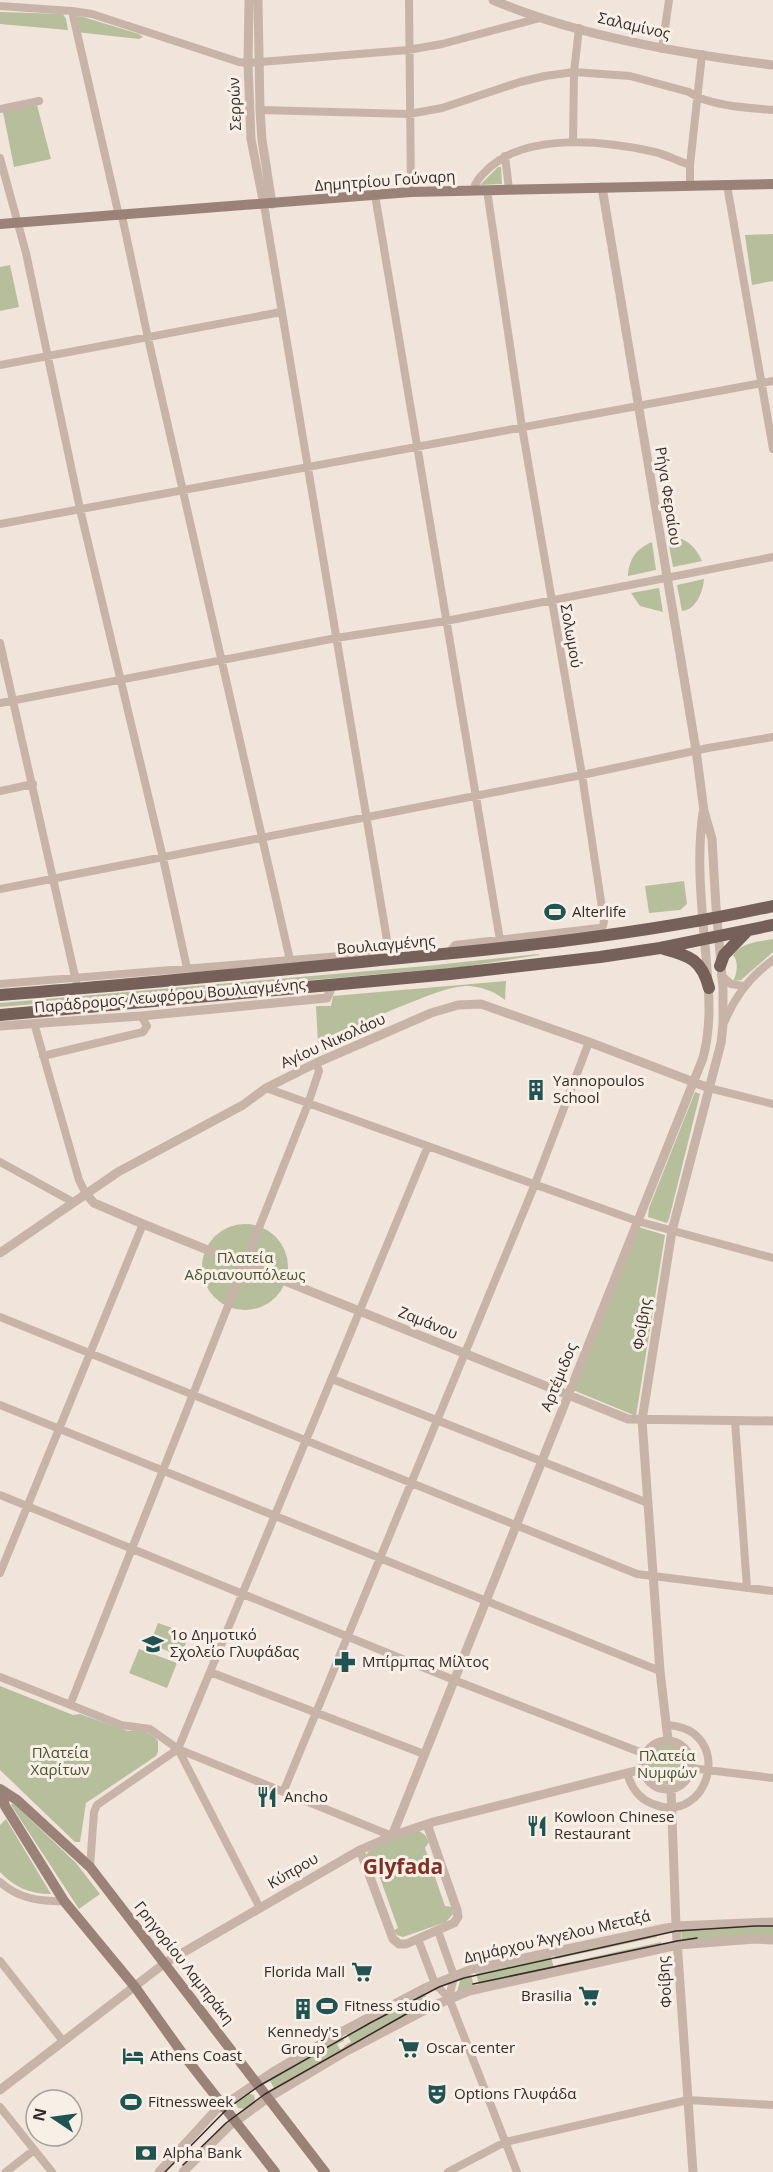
<svg xmlns="http://www.w3.org/2000/svg" width="773" height="2172" font-family="'Open Sans',sans-serif">
  <style>
    .green { fill: #b6be9c }
    .lines { fill: none; stroke-linecap: round; stroke-linejoin: round }
    .minor { stroke: #c8b3a8; stroke-width: 8 }
    .tertiary { stroke: #c8b3a8; stroke-width: 9 }
    .secondary { stroke: #9b8279; stroke-width: 10 }
    .primary { stroke: #76605a; stroke-width: 12 }
    .tram { stroke: #352a28; stroke-width: 1.5 }
    .labels { text-anchor: middle; stroke-width: 6; stroke-linejoin: round; paint-order: stroke }
    .street-label { font-size: 15px; fill: #352a28; stroke: #f8efe7 }
    .poi-label { font-size: 15px; fill: #352a28; stroke: #f8efe7; text-anchor: start }
    .park-label { font-size: 15px; fill: #48522d; stroke: #f8efe7 }
    .district-label { font-size: 21px; font-weight: bold; fill: #7f3125; stroke: #f8efe7 }
  </style>
  <rect width="100%" height="100%" fill="#f0e4db"/>
  <path class="green" d="M0,12L63,14L66,19L68,30L0,24Z
    M80,16L139,34L143,37L139,39L76,32L75,17Z
    M37,105L51,159L14,167L3,112Z
    M498,167H501L502,184L480,185Z
    M773,234V281L752,285L745,235Z
    M10,265L19,307L0,311V267Z
    M671,536C686,538 696,547 702,561L673,567L668,539Z
    M652,542L656,570L628,576C629,559 636,549 652,542Z
    M704,579C703,592 696,610 682,611L677,585Z
    M659,588L663,612L640,606L631,593Z
    M684,881L687,904L680,910L649,913L645,886Z
    M773,939V952L741,980L733,981C737,975 739,961 733,955C743,942 758,942 773,939Z
    M539,954V955L462,967L0,1007V1003L426,966Z
    M506,981L505,1000C494,991 480,986 466,986C449,987 432,994 417,1000C383,1013 351,1028 318,1043L316,1006H331L333,996Z
    M695,1092L700,1094L669,1219L667,1223L648,1217L649,1208Z
    M202 1267a43 43 0 1 1 86 0a43 43 0 1 1-86 0Z
    M638,1227L665,1235L636,1416L573,1390Z
    M158,1623L189,1634L181,1656L150,1644Z
    M139,1649L177,1663L167,1688L129,1673Z
    M0,1686L73,1715L80,1714L128,1731C140,1729 150,1731 158,1741V1752L156,1756L86,1803L80,1842H75L0,1770Z
    M647 1764a20 20 0 1 1 40 0a20 20 0 1 1-40 0Z
    M13,1803L76,1863L100,1894L79,1909L11,1805Z
    M6,1819L51,1894C30,1894 14,1887 0,1872V1825Z
    M419,1831L425,1835L429,1842L425,1848L445,1906L452,1907L453,1914L446,1922L403,1937L397,1935L394,1930L398,1928L375,1864L368,1863L366,1855L372,1847Z
    M773,1925V1937L682,1942L681,1929Z
    M656,1934L657,1937L556,1959L555,1956Z
    M661,1942V1946L558,1968L557,1965Z
    M551,1956L554,1969L479,1985L476,1973Z
    M471,1974L474,1987L457,1992L461,1977Z
    M424,1993L430,2005L345,2049L344,2046L351,2042L347,2034Z
    M342,2037L344,2041L337,2044L341,2051L275,2090L269,2079Z
    M247,2093L254,2095L255,2102L246,2109L238,2108L235,2102Z"/>
  <g class="lines">
    <path class="minor" d="M409,0L411,192
      M0,6L72,11L92,14L239,62L248,63L408,50L442,44L540,18
      M72,11L119,216
      M662,49L669,0
      M0,109L39,101
      M260,110L409,114L442,108L520,82L545,76L574,72L630,76L689,92C708,106 749,108 773,110
      M573,142L574,72L579,28
      M505,156L509,189
      M0,158L26,253L80,509L163,858L187,968
      M727,185L773,449
      M690,186V165L702,54
      M473,191C475,181 482,175 489,168C529,132 606,141 655,152C667,155 678,161 690,165
      M375,195L500,940
      M122,216L148,338L290,960
      M0,365L281,312
      M0,524L773,381
      M0,643L76,981
      M0,703L336,638L446,621L773,557
      M0,791L33,784
      M0,889L582,775L708,748L773,737
      M448,954L455,945L599,928L603,926L604,921L582,775L522,427L487,190
      M721,975L731,984L744,986
      M0,984L389,952L264,205
      M725,1021C735,996 751,976 773,960
      M34,1023L79,1180L86,1194
      M43,1056L143,1032L147,1026L141,1016
      M266,1088L637,1221L773,1258
      M709,1088L773,1104
      M0,1162L73,1202
      M0,1317L637,1574L773,1591
      M332,1379L648,1503
      M0,1405L660,1671
      M735,1421L747,1588
      M0,1495L454,1680L645,1754
      M0,1573L143,1224
      M210,1672L424,1754
      M0,1677L121,1725L150,1729L178,1749L392,1836
      M70,1705L308,1104L319,1071L316,1063
      M178,1749L260,1908
      M691,1768L773,1778
      M627,1773C631,1787 639,1799 653,1804C710,1827 736,1729 667,1725
      M284,1790L535,1184L589,1042
      M90,1867L94,1812L97,1805L178,1749L428,1146
      M0,1882C18,1899 41,1902 64,1901
      M438,1931L454,1976L449,1998
      M418,1939L435,1984L449,1998L517,2172
      M0,1961L63,2041
      M0,2107L52,2172
      M6,2172L34,2150
      M448,2172L505,2142L688,2100L773,2105"/>
    <path class="tertiary" d="M249,0L248,63L251,139L264,205
      M258,0L260,110L262,140L272,204
      M493,0C577,36 682,54 773,65
      M602,187L696,750L704,811L712,839L716,907L723,988V1025L721,1043L672,1231L642,1420L660,1671L668,1740
      M0,1026L141,1016L327,998L333,984
      M86,1194L94,1203L143,1224L628,1419L773,1421
      M0,1253L118,1172L243,1105L266,1088L316,1063L431,1013L458,1005L481,1004L589,1042L709,1088
      M643 1765a24 24 0 1 1 48 0a24 24 0 1 1-48 0Z
      M671,1789L676,1926L693,2172
      M392,1836L703,1058C712,1024 709,992 706,957C702,909 696,860 703,813
      M360,1850L393,1939L399,1944H406L454,1923L458,1917L457,1910L427,1824
      M0,2090L165,1963L360,1850L392,1836L433,1822L643,1769
      M159,2172L216,2110L224,2105L273,2072L343,2031L425,1988L472,1969L676,1926L773,1922
      M183,2172L229,2126L268,2098L345,2052L433,2006L469,1991L678,1945L755,1939L773,1940"/>
    <path class="secondary" d="M0,224L411,192L773,184
      M0,1789L17,1800L90,1867L325,2172
      M1,1790L5,1806L64,1901L135,1987L185,2057L275,2172"/>
    <path class="primary" d="M664,949C690,956 702,960 709,988
      M720,966L724,955L748,930
      M0,995C120,986 241,974 361,962C499,949 637,936 773,906
      M0,1015L450,974L600,957L660,948L773,925"/>
    <path class="tram" d="M473,1984L677,1941L697,1938
      M183,2165L226,2123L265,2094L408,2013
      M165,2172L227,2109L259,2086L370,2023L439,1987L464,1978L676,1931L755,1926H773"/>
  </g>
  <defs>
    <symbol id="stadium-bare" viewBox="-9 -9 18 18"><path d="M0-5a6.5 5 0 1 0 0 10a6.5 5 0 1 0 0-10ZM-3.5-1.8h7v3.6h-7Z" fill="#205452" stroke="#f8efe7" stroke-width="2.5" paint-order="stroke"/></symbol>
    <symbol id="building-bare" viewBox="-9 -9 18 18"><path d="M-4-6H4V6H1V3H-1V6H-4ZM-2.5-4.3h1.7v1.8h-1.7ZM.8-4.3h1.7v1.8H.8ZM-2.5-1h1.7V.8h-1.7ZM.8-1h1.7V.8H.8Z" fill="#205452" stroke="#f8efe7" stroke-width="2.5" paint-order="stroke"/></symbol>
    <symbol id="school-bare" viewBox="-9 -9 18 18"><path d="M0-5L7-2L0 1L-7-2ZM-4 1L0 2.5L4 1V4Q0 6-4 4Z" fill="#205452" stroke="#f8efe7" stroke-width="2.5" paint-order="stroke"/></symbol>
    <symbol id="pharmacy-bare" viewBox="-9 -9 18 18"><path d="M-2-6h4v4h4v4h-4v4h-4v-4h-4v-4h4Z" fill="#205452" stroke="#f8efe7" stroke-width="2.5" paint-order="stroke"/></symbol>
    <symbol id="restaurant-bare" viewBox="-9 -9 18 18"><path d="M-5-6h1v4h1v-4h1v4h1v-4h1v5L-1.5 .5V6h-2V.5L-5-1ZM5-6V6H3V1.5H1.5Q1.5-4 5-6Z" fill="#205452" stroke="#f8efe7" stroke-width="2.5" paint-order="stroke"/></symbol>
    <symbol id="supermarket-bare" viewBox="-9 -9 18 18"><path d="M-6-5.5h2.5l.6 2H6L4.5 2H-2.5L-4.4-4H-6ZM-1.5 3.2a1.3 1.3 0 1 0 .1 0ZM3 3.2a1.3 1.3 0 1 0 .1 0Z" fill="#205452" stroke="#f8efe7" stroke-width="2.5" paint-order="stroke"/></symbol>
    <symbol id="hotel-bare" viewBox="-9 -9 18 18"><path d="M-6-4.5h1.5V1H6V5H4.5V3h-9V5H-6ZM-4 0a1.8 1.8 0 1 1 3.6 0ZM.5 0V-2.5h3Q6-2.5 6 0Z" fill="#205452" stroke="#f8efe7" stroke-width="2.5" paint-order="stroke"/></symbol>
    <symbol id="theatre-bare" viewBox="-9 -9 18 18"><path d="M-5-5.5Q0-4 5-5.5V0Q5 5 0 6Q-5 5-5 0ZM-3.3-2.5H-1v1.5H-3.3ZM1-2.5H3.3v1.5H1ZM-2.8 1Q0 5.5 2.8 1Z" fill="#205452" stroke="#f8efe7" stroke-width="2.5" paint-order="stroke"/></symbol>
    <symbol id="bank-bare" viewBox="-9 -9 18 18"><path d="M-6-4H6V4H-6ZM0-2.3a2.3 2.3 0 1 0 0 4.6a2.3 2.3 0 1 0 0-4.6Z" fill="#205452" stroke="#f8efe7" stroke-width="2.5" paint-order="stroke"/></symbol>
  </defs>
  <g fill-rule="evenodd">
    <use href="#stadium-bare" x="540" y="897" width="30" height="30"/>
    <use href="#building-bare" x="521" y="1075" width="30" height="30"/>
    <use href="#school-bare" x="138" y="1629" width="30" height="30"/>
    <use href="#pharmacy-bare" x="330" y="1647" width="30" height="30"/>
    <use href="#restaurant-bare" x="252" y="1782" width="30" height="30"/>
    <use href="#restaurant-bare" x="522" y="1811" width="30" height="30"/>
    <use href="#supermarket-bare" x="347" y="1957" width="30" height="30"/>
    <use href="#supermarket-bare" x="574" y="1981" width="30" height="30"/>
    <use href="#stadium-bare" x="312" y="1991" width="30" height="30"/>
    <use href="#building-bare" x="288" y="1994" width="30" height="30"/>
    <use href="#supermarket-bare" x="394" y="2033" width="30" height="30"/>
    <use href="#hotel-bare" x="118" y="2041" width="30" height="30"/>
    <use href="#theatre-bare" x="422" y="2079" width="30" height="30"/>
    <use href="#stadium-bare" x="116" y="2087" width="30" height="30"/>
    <use href="#bank-bare" x="131" y="2138" width="30" height="30"/>
  </g>
  <g class="labels">
    <g class="street-label">
      <text transform="translate(634 26) rotate(13)" y="5">Σαλαμίνος</text>
      <text transform="translate(235 104) rotate(-92)" y="5">Σερρών</text>
      <text transform="translate(385 181) rotate(-4)" y="5">Δημητρίου Γούναρη</text>
      <text transform="translate(668 496) rotate(81)" y="5">Ρήγα Φεραίου</text>
      <text transform="translate(571 636) rotate(80)" y="5">Σολωμού</text>
      <text transform="translate(386 945) rotate(-5)" y="5">Βουλιαγμένης</text>
      <text transform="translate(170 996) rotate(-5)" y="5">Παράδρομος Λεωφόρου Βουλιαγμένης</text>
      <text transform="translate(333 1041) rotate(-24)" y="5">Αγίου Νικολάου</text>
      <text transform="translate(428 1323) rotate(22)" y="5">Ζαμάνου</text>
      <text transform="translate(642 1324) rotate(-81)" y="5">Φοίβης</text>
      <text transform="translate(559 1377) rotate(-68)" y="5">Αρτέμιδος</text>
      <text transform="translate(293 1871) rotate(-30)" y="5">Κύπρου</text>
      <text transform="translate(557 1937) rotate(-13)" y="5">Δημάρχου Άγγελου Μεταξά</text>
      <text transform="translate(184 1963) rotate(52)" y="5">Γρηγορίου Λαμπράκη</text>
      <text transform="translate(665 1982) rotate(-94)" y="5">Φοίβης</text>
    </g>
    <g class="poi-label">
      <text x="572" y="917">Alterlife</text>
      <text x="553" y="1086">Yannopoulos<tspan x="553" dy="17">School</tspan></text>
      <text x="170" y="1640">1ο Δημοτικό<tspan x="170" dy="17">Σχολείο Γλυφάδας</tspan></text>
      <text x="362" y="1667">Μπίρμπας Μίλτος</text>
      <text x="284" y="1802">Ancho</text>
      <text x="554" y="1822">Kowloon Chinese<tspan x="554" dy="17">Restaurant</tspan></text>
      <text x="345" y="1977" text-anchor="end">Florida Mall</text>
      <text x="572" y="2001" text-anchor="end">Brasilia</text>
      <text x="344" y="2011">Fitness studio</text>
      <text x="303" y="2037" text-anchor="middle">Kennedy's<tspan x="303" dy="17">Group</tspan></text>
      <text x="426" y="2053">Oscar center</text>
      <text x="150" y="2061">Athens Coast</text>
      <text x="454" y="2099">Options Γλυφάδα</text>
      <text x="148" y="2107">Fitnessweek</text>
      <text x="163" y="2158">Alpha Bank</text>
    </g>
    <g class="park-label">
      <text x="245" y="1263">Πλατεία<tspan x="245" dy="17">Αδριανουπόλεως</tspan></text>
      <text x="60" y="1758">Πλατεία<tspan x="60" dy="17">Χαρίτων</tspan></text>
      <text x="667" y="1761">Πλατεία<tspan x="667" dy="17">Νυμφών</tspan></text>
    </g>
    <g class="district-label">
      <text x="403" y="1874">Glyfada</text>
    </g>
  </g>
  <g transform="translate(54 2118) rotate(283)"><circle r="28" fill="#f8efe7" stroke="#aaa09b" stroke-width="1.5"/>
  <path d="M0-4.5L10 22L0 15L-10 22Z" fill="#205452"/>
  <text y="-9" font-size="16" font-weight="bold" text-anchor="middle" fill="#352a28">N</text>
  </g>
</svg>
